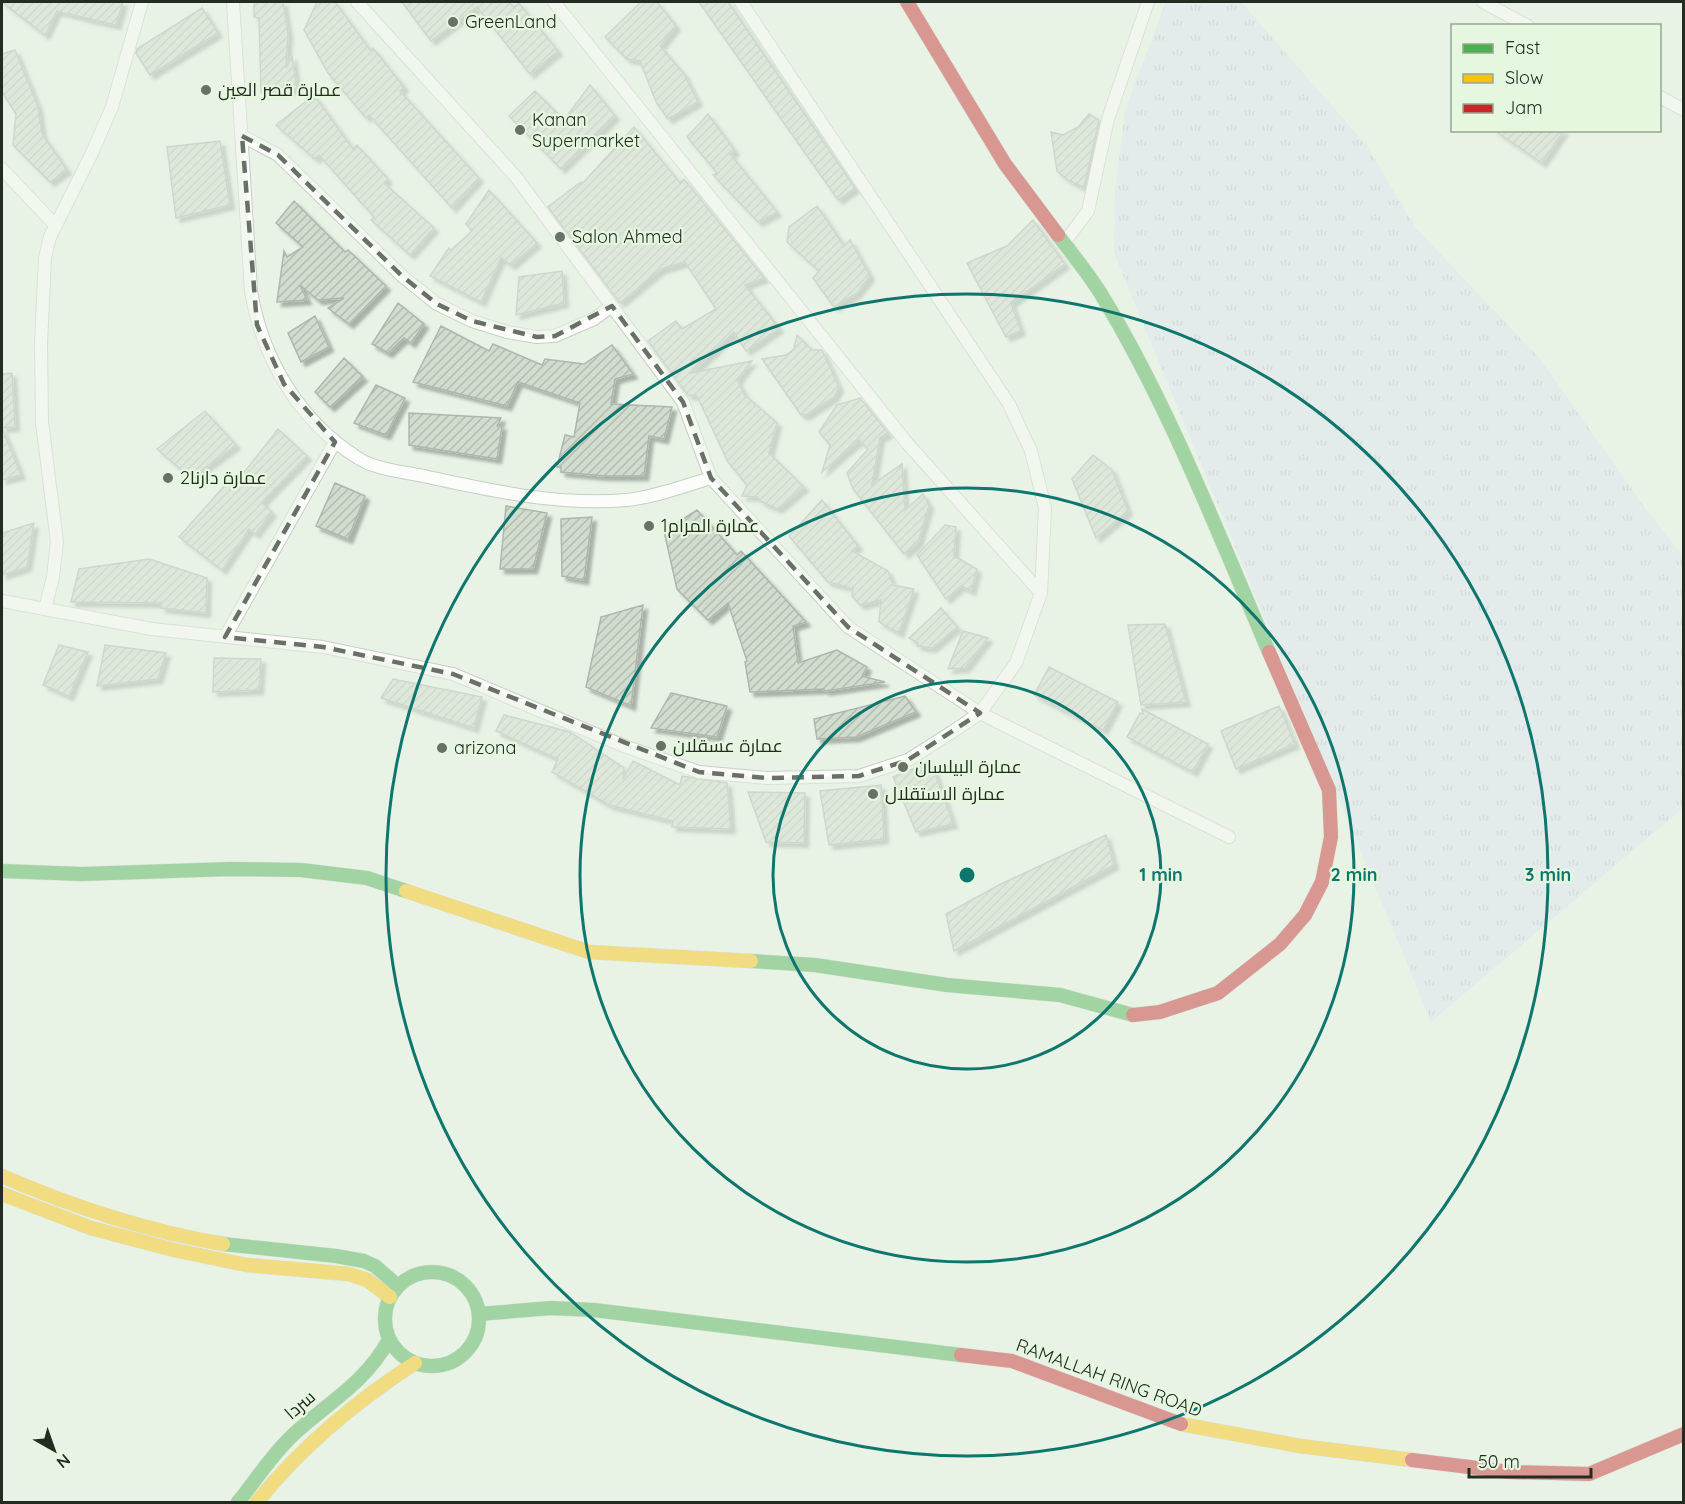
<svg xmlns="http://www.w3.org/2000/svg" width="1685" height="1504" font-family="Quicksand,Cairo,sans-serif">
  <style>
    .grass { fill: url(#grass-tufts) }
    .building { fill: url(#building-hatch); stroke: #afb7ac; stroke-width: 1.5; filter: url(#shadow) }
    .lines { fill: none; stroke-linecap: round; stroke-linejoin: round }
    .street-casing { stroke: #c7cfc4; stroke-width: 14 }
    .fast-casing { stroke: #c7cfc4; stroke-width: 15 }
    .slow-casing { stroke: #c7cfc4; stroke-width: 15 }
    .jam-casing { stroke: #c7cfc4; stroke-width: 15 }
    .street { stroke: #fcfdfb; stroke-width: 12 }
    .fast { stroke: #4caf50; stroke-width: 14 }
    .slow { stroke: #ffc107; stroke-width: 14 }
    .jam { stroke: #c62828; stroke-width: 14 }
    .marked { fill: none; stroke: #697166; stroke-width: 4.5; stroke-dasharray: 12 8; stroke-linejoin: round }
    .ring { fill: none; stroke: #0f766e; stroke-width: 3 }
    .poi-dot { fill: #697166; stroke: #e5f8df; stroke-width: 2 }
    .labels { text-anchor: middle; stroke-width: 4.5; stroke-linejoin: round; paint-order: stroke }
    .poi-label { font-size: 18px; fill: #242b22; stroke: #e5f8df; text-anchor: start }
    .street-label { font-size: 18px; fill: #242b22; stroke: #e5f8df }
    .centre { fill: #0f766e; stroke: #e5f8df; stroke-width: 3 }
    .ring-label { font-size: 18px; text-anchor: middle; font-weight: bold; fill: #0f766e; stroke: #e5f8df; stroke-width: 4.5; stroke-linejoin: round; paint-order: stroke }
  </style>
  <defs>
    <pattern id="grass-tufts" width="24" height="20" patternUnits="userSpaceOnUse" patternTransform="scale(1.5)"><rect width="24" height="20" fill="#e0e2f2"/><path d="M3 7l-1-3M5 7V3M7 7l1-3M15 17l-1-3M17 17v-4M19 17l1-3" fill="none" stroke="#c0c2cf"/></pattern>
    <pattern id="building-hatch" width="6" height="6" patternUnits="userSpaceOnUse" patternTransform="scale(1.5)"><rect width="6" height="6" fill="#d0dccd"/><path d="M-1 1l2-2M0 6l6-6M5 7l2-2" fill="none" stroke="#b2bdb0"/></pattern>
    <filter id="shadow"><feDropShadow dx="4.5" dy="4.5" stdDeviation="1.5" flood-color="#0004"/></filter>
  </defs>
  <rect width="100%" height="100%" fill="#e8f2e5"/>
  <path class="grass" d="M1166,2H1241L1367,146L1415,227L1540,359L1643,505L1683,556V808L1431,1022L1114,253L1115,193L1125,110Z"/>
  <path class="building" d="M2,2H123L116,25L57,11L45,35Z
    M254,2H283L288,33L286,68L292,56L297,89L261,93L259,18L254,17Z
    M317,2H335L370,50L373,48L404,87L400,91L479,178L452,208L369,115L366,118L328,73L304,30Z
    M402,2H509L514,7L519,3L558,51L530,74L477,7L431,41Z
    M641,2H657L676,26L660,46L684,74L698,102L668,119L656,102L640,61L627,59L605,37Z
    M699,2H728L855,188L838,200Z
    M202,8L218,33L150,75L136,53L137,49Z
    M15,50L38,107L42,134L67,170L50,182L13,145L16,114L2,92V54Z
    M590,85L615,116L561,169L509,116L535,91L564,120Z
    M314,95L353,149L357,145L388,179L384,183L434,228L410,255L371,220L374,217L319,155L315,159L276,125Z
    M708,114L735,151L730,154L777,212L758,222L713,175L717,173L687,137Z
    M1089,114L1099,120L1084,188L1068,180L1057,171L1051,132L1063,135L1078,127Z
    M634,127L680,183L684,179L764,278L745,285L779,328L746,351L734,332L691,373L752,361L737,380L745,395L777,423L769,453L804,487L778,509L762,502L757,497L742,496L747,485L728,462L697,396L688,395L648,341L676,321L682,329L716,309L685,262L661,269L620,303L548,207L581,182L582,184Z
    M1494,130H1564L1542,163Z
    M220,141L230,205L176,218L167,147Z
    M489,190L537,243L511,265L501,258L481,302L430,276L449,248L451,250L472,231L466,224Z
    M294,201L345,252L348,250L386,286L349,324L328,308L344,298L318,300L300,285L307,300L277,302L284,251L287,257L303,247L276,223Z
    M817,206L844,246L850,240L870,276L857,293L834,307L813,278L819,271L787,242L789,227Z
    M1033,220L1065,264L1011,303L1021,331L1006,337L967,263L1007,246Z
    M562,271L564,303L516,315L519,277Z
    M398,303L424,324L411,343L404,338L388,353L372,344Z
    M315,316L329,347L301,362L288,333Z
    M441,326L489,351L493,344L542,365L545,359L584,364L612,345L633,374L615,379L611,404L672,407L664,439L649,436L644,476H605L561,472V467H557L565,435L574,437L580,403L518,382L507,406L413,382Z
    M797,335L812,350H822L839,387L834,397L806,415H801L762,359L786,355L794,349Z
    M344,358L363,377L330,407L315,392Z
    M12,373L15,427L2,428L21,475L2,480V374Z
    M376,385L405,398L386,435L354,423Z
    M860,398L888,433L880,438L872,485L902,464L905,510L923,494L929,505L918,543L904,554L853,489L847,473L868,449L859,440L822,472L830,445L819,432L837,405Z
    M205,411L236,445L191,478L157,449Z
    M409,413L501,418L497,426H502L497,459L409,445Z
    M278,429L307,456L262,502L272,512L255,534L249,529L222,570L179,537L234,475L238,480Z
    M1093,455L1112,470L1128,511L1096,538L1072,479Z
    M335,483L365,496L348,539L316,526Z
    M822,500L858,546L852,551L888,571L893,585L914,589L899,633L879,622L881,600L860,605L852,596L853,588L828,582L789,536Z
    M506,506L547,513L533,569H500Z
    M697,510L737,555L741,551L806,622L793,626L798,663L837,650L867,667L862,676L885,682L825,691L824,689L750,692L745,662L747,661L728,603L708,620L677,589L664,531Z
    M592,517L584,580L562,576L561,519Z
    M34,523L27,567L2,575V533Z
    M945,525L956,527L954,556L977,569L971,591L961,586L946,599L917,555Z
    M149,559L207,578L206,613L161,608V603L71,602L79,569Z
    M643,605L631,706L586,687L601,617Z
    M941,608L957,627L932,648L917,646L918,643L909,638Z
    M1165,624L1186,702L1141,705L1128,625Z
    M963,631L988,638L965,668L948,669Z
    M59,645L88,652L69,696L43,685Z
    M105,645L166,653L158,679L97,686Z
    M214,658L261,659L259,690L213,692Z
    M1049,667L1118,702L1103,730L1034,695Z
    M393,679L482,697L474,728L381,698Z
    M671,693L727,706L717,737L651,728Z
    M905,696L916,712L856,737L817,739L814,719Z
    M1279,706L1295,744L1236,769L1221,731Z
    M1142,709L1208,744L1193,772L1127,737L1140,713L1143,714Z
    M504,715L570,732L624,768L623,779L633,761L680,785L682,776L727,783L731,829L672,827L673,821L609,805L552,772L558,759L496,731Z
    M931,762L953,824L916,832L893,777Z
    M881,785L884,839L829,845L820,791Z
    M748,792L805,793L804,843L766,842Z
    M1106,835L1114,865L954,951L946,914L999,885Z"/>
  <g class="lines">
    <defs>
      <path id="street" d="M233,2L251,291C262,358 299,421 358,458C376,470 407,472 428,477C493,491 560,506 627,500C655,497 684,486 711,478
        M357,2L516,177L683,402L711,478L848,627L980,713L1229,837
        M741,2L1009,404L1031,451L1045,508L1041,593
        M1483,2L1528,26
        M1660,97L1684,110
        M242,136L278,155L402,276L437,304L472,321L507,332L537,337L555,336L594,319L612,306
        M2,169L56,226
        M1064,243L1088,211L1108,119L1148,2
        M2,601L152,629L323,647L453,674L624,746L699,772L767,778L859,776L908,760L952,732L980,713L1016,663L1041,593L907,443L554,2
        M45,609L53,577L57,542L42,422L41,343L45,258L50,237L91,155L112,107L142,2
        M225,637L335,442"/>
      <path id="fast" d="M1058,235C1072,254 1088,273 1101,294C1169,406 1217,531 1269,652
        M2,871L82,874L230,869L301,870L367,878L406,891
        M751,961L815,965L947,985L1060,995L1133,1015
        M223,1244L336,1256L364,1261L375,1266L398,1286
        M385 1319a47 47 0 1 1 94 0a47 47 0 1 1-94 0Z
        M479,1314L551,1308L594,1310L961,1355
        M238,1502C256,1480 273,1453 294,1434C331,1400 362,1386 389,1340"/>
      <path id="slow" d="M406,891L589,952L751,961
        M2,1176C73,1207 147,1231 223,1244
        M2,1194L91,1228L174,1250L247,1265L349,1274L367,1280L390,1297
        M1181,1424L1300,1446L1412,1460
        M257,1502C302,1446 355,1402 415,1363"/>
      <path id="jam" d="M907,2L1005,164L1058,235
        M1133,1015L1160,1012L1218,993L1280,944L1305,915L1322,882L1331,837L1329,790L1269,652
        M961,1355L1012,1361L1181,1424
        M1412,1460L1510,1472L1589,1474L1684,1434"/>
    </defs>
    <use href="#street" class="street-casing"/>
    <use href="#fast" class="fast-casing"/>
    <use href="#slow" class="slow-casing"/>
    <use href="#jam" class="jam-casing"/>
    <use href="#street" class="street"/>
    <use href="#fast" class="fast"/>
    <use href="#slow" class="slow"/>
    <use href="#jam" class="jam"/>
  </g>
  <path d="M0 0H1685V1504H0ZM242,136L278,155L402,276L437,304L472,321L537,337L555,336L612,306L683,402L711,478L848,627L980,713L908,760L859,776L767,778L699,772L453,674L323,647L225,637L335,442L284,384L257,325Z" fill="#e8f2e5" fill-opacity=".55" fill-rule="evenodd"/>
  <path class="marked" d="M242,136L278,155L402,276L437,304L472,321L537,337L555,336L612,306L683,402L711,478L848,627L980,713L908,760L859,776L767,778L699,772L453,674L323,647L225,637L335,442L284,384L257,325Z"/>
  <g class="ring">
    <circle cx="967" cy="875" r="194"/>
    <circle cx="967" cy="875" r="387"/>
    <circle cx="967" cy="875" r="581"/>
  </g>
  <g class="poi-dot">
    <circle cx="453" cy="22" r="6"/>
    <circle cx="206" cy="90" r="6"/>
    <circle cx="520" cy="130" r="6"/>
    <circle cx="560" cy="237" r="6"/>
    <circle cx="168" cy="478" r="6"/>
    <circle cx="649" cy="526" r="6"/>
    <circle cx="661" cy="746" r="6"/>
    <circle cx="442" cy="748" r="6"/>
    <circle cx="903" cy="767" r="6"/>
    <circle cx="873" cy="794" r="6"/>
  </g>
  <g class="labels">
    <g class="poi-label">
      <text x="465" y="28">GreenLand</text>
      <text x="218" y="96">عمارة قصر العين</text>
      <text x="532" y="126">Kanan<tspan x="532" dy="21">Supermarket</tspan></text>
      <text x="572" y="243">Salon Ahmed</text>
      <text x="180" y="484">عمارة دارنا2</text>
      <text x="661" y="532">عمارة المرام1</text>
      <text x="673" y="752">عمارة عسقلان</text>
      <text x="454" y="754">arizona</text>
      <text x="915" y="773">عمارة البيلسان</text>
      <text x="885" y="800">عمارة الاستقلال</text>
    </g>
    <g class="street-label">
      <text transform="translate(1109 1378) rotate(20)" y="6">RAMALLAH RING ROAD</text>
      <text transform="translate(300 1405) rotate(-41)" y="6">سردا</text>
    </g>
  </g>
  <circle cx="967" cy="875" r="9" class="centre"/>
  <g class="ring-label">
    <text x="1161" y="881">1 min</text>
    <text x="1354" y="881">2 min</text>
    <text x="1548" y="881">3 min</text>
  </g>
  <rect width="1685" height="1504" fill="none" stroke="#242b22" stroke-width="6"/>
  <rect x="1451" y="24" width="210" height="108" fill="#e5f8df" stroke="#98a693" stroke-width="1.5"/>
  <rect x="1463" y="44" width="30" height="9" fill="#4caf50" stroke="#98a693" stroke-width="1.5"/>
  <text x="1505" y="54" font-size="18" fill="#242b22">Fast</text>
  <rect x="1463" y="74" width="30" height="9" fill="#ffc107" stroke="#98a693" stroke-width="1.5"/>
  <text x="1505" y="84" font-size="18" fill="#242b22">Slow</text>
  <rect x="1463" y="104" width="30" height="9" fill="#c62828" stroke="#98a693" stroke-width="1.5"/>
  <text x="1505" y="114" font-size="18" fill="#242b22">Jam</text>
  <g transform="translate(54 1450) rotate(140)" stroke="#e5f8df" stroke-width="4.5" paint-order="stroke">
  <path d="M0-4.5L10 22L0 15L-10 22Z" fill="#242b22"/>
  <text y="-9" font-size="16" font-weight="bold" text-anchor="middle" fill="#242b22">N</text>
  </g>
  <path d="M1469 1468v9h122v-9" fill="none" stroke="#242b22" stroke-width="3"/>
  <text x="1478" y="1468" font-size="18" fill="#242b22" stroke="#e5f8df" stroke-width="4.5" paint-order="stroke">50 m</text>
</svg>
